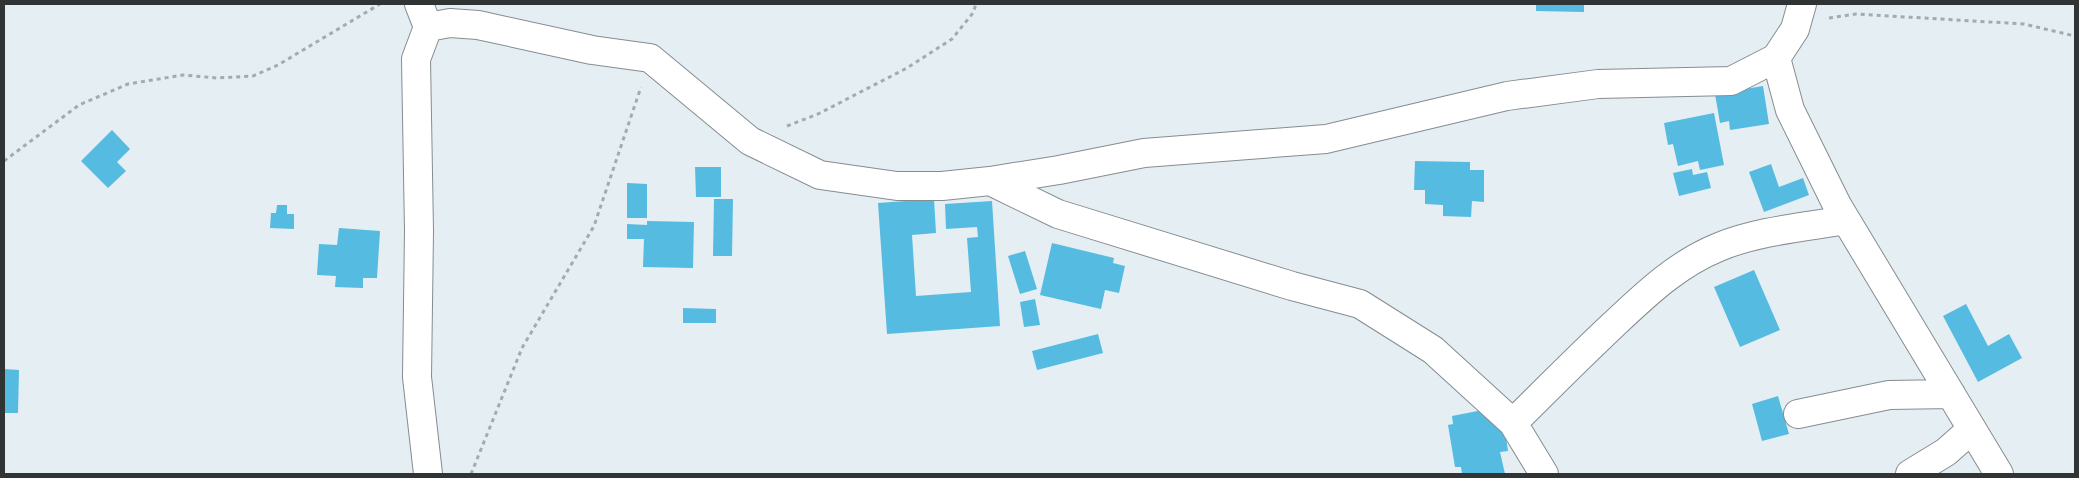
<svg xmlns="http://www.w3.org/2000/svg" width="2079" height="478" font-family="'Open Sans',sans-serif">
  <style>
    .building { fill: #55bbe1 }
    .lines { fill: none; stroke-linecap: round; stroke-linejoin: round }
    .minor-casing { stroke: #858d91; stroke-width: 30 }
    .path { stroke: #a4abae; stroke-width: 3; stroke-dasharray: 4 4; stroke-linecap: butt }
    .minor { stroke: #fff; stroke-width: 28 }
  </style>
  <rect width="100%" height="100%" fill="#e5eef2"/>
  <path class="building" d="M1536,4H1584V12L1536,11Z
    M1763,86L1769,124L1730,130L1729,121L1720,123L1715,94Z
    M1714,113L1724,165L1700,170L1698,161L1678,166L1673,144L1668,145L1664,123Z
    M112,130L130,149L117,162L126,171L108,188L81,161Z
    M1415,161L1470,162V170H1484V202L1472,201L1471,217L1443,216V205L1425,204V190H1414Z
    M1771,164L1779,187L1803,178L1809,195L1764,212L1749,172Z
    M695,167H721V197H696Z
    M1692,169L1693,175L1707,172L1711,188L1679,196L1673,173Z
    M627,183L647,184V218H627Z
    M714,199H733L732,256H713Z
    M934,199L936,233L912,235L916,296L971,292L967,238L978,237L977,227L946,229L945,204L992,201L1000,326L887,334L878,203Z
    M277,205H287V214H294V229L270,228L271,213H276Z
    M647,221L694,222L693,268L643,267L644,239H627V224L647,225Z
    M339,228L380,231L377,278H363V288L335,287L336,276L317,275L319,244L337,245Z
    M1052,243L1114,258L1113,263L1125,266L1119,293L1105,290L1101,309L1040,295Z
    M1025,251L1037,289L1020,294L1008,256Z
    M1754,270L1780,330L1740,347L1714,287Z
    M1035,299L1040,325L1024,327L1020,302Z
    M1966,304L1988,346L2009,334L2022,358L1978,382L1943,316Z
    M683,308L716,309V323H683Z
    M1098,334L1103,353L1037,370L1032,351Z
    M4,369L19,370L18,413H4Z
    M1778,396L1789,434L1762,441L1752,404Z
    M1493,408L1504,423L1508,451L1500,452L1505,474H1462L1461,467H1455L1448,425L1453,424L1452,416Z"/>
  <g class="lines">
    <defs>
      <path id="minor" d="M419,4L428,27
        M1776,58L1790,110L1837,205L1999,474
        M990,181L1058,214L1292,286L1360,304L1433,350L1513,423L1544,474
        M1798,414L1889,395L1951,394
        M1513,423C1546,390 1579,357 1613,325C1646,294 1677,264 1719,247C1757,231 1805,227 1846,220
        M428,474L417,377L419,231L416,59L428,27L450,23L478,25L592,50L650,58L750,141L820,175L897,186H942L990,181L1059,170L1144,153L1326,139L1507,96L1598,84L1731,81L1776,58L1795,29L1802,4
        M1910,474L1946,452L1972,429"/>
    </defs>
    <use href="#minor" class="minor-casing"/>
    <path class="path" d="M1829,18L1856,14L2024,24L2075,36
      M787,126L818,114L907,68L952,39L973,13L976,4
      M4,161L79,105L128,84L183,75L217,78L253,76L278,65L380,4
      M471,474L522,348L594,226L641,87"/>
    <use href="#minor" class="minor"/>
  </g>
  <rect width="2079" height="478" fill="none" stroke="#303435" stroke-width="10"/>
</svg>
